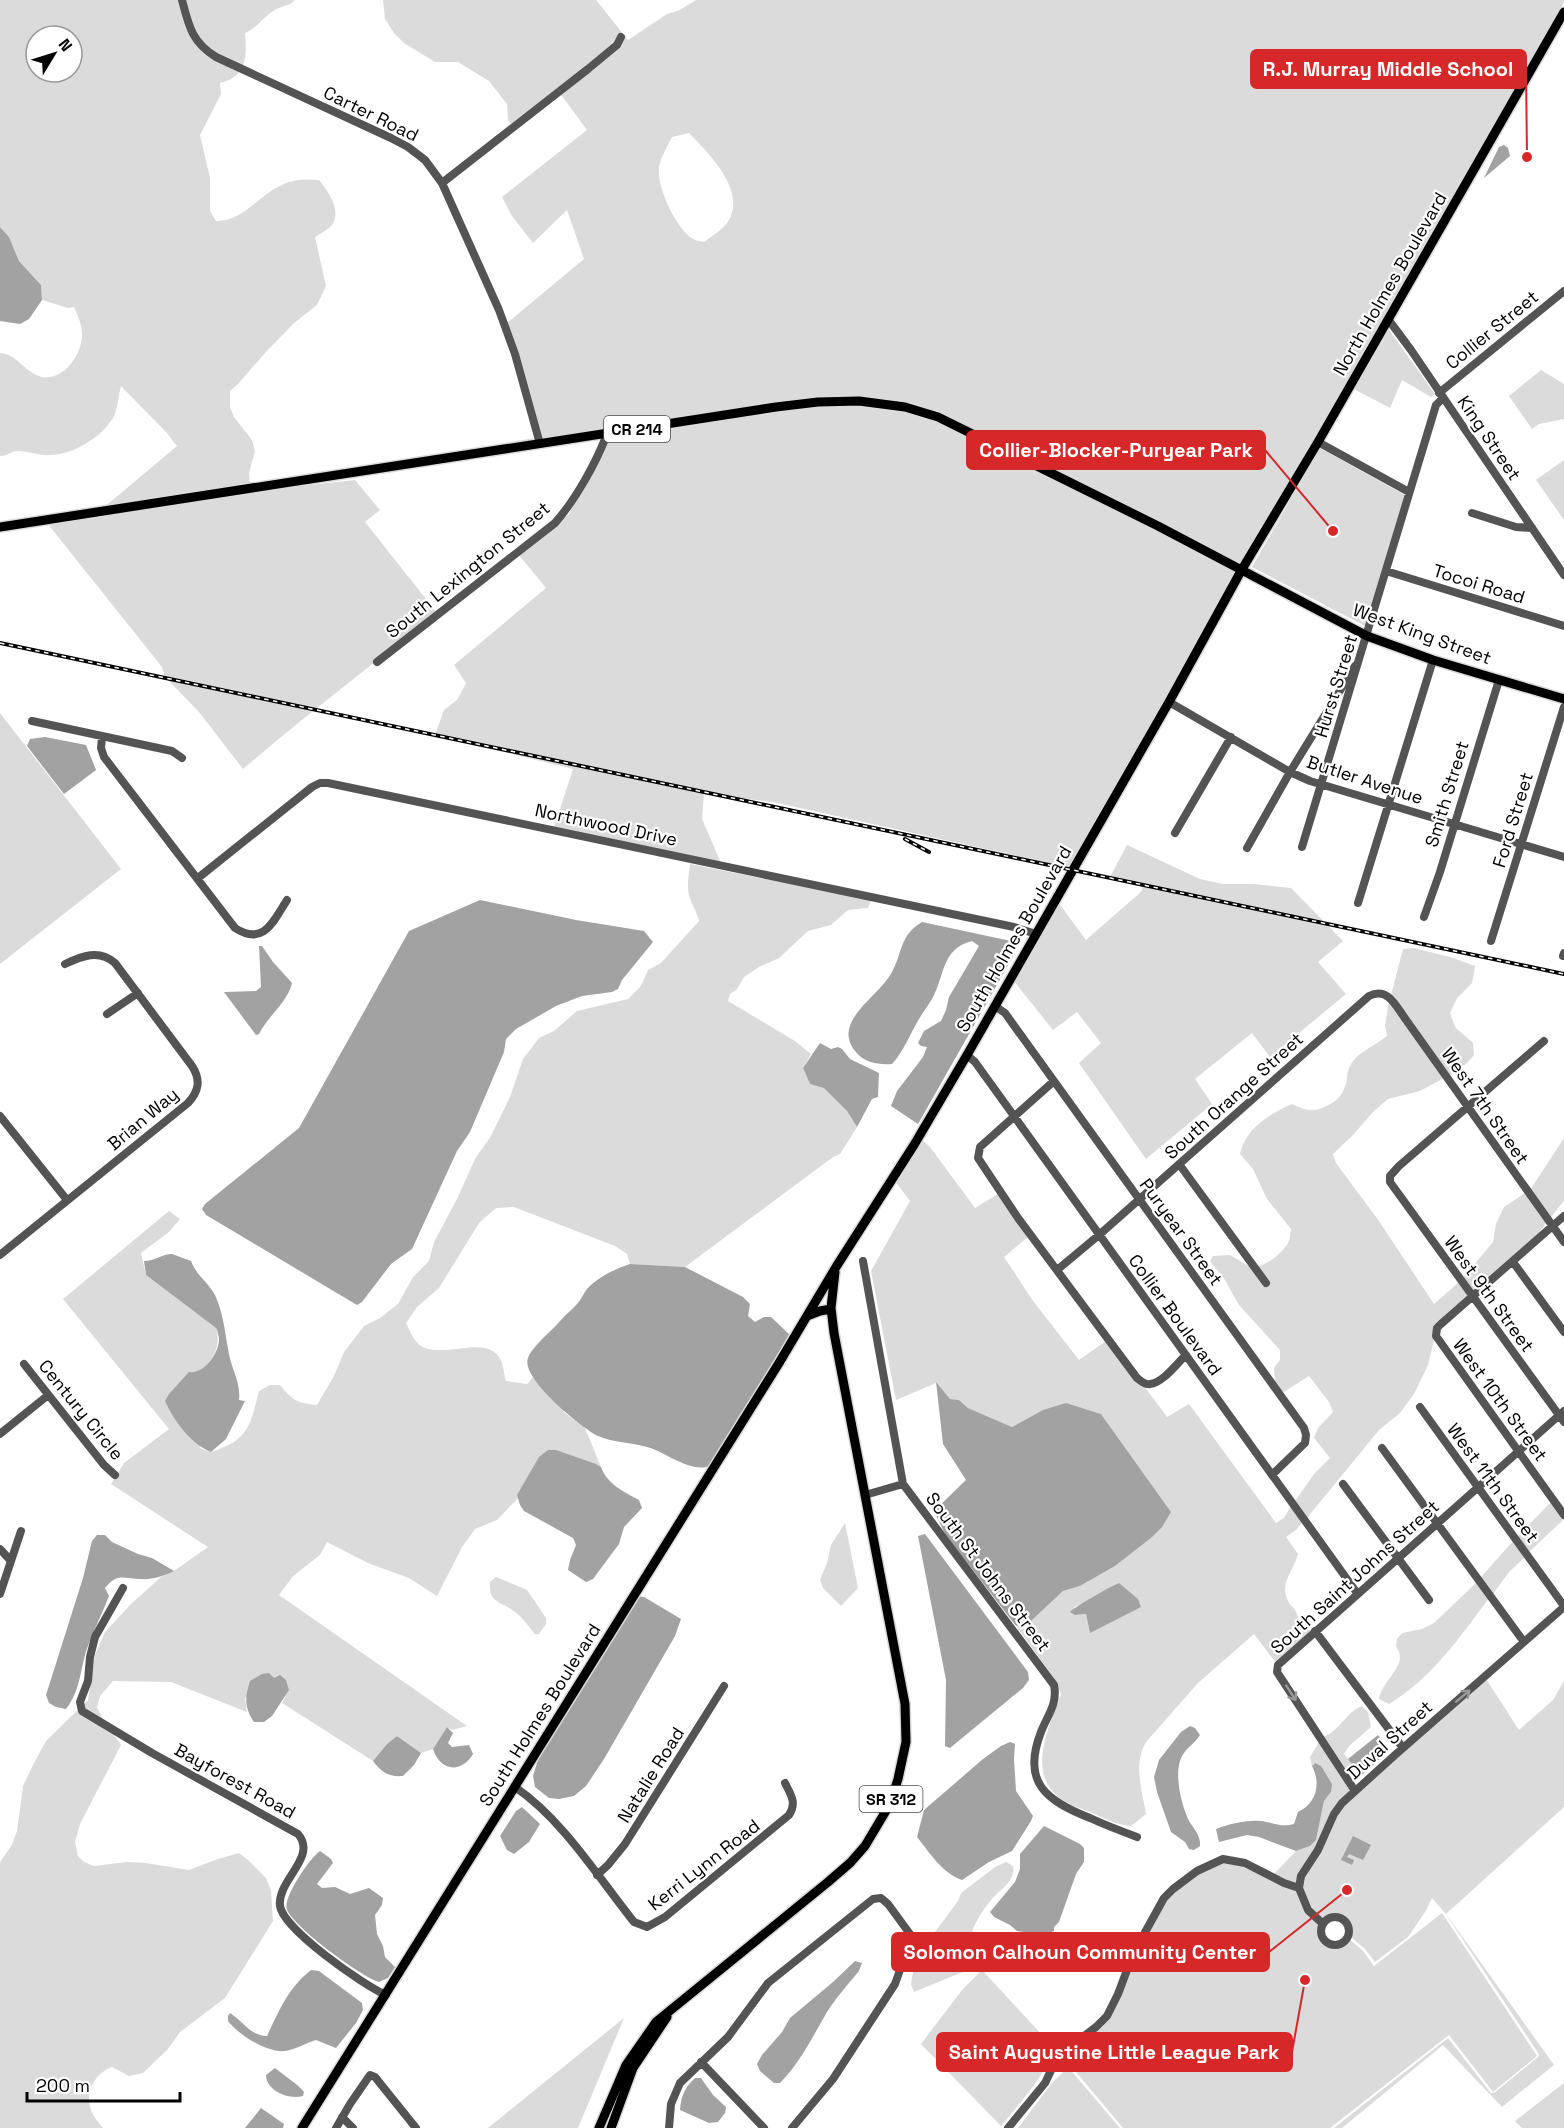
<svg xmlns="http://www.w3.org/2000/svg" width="1564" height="2128" font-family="'Space Grotesk',sans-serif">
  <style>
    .green { fill: #dbdbdb; fill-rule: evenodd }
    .water { fill: #a2a2a2 }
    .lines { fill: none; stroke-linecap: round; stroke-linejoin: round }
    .major-casing { stroke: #dbdbdb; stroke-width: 12 }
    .minor { stroke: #545454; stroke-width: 8 }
    .major { stroke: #000; stroke-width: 9 }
    .rail-casing { stroke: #000; stroke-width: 4 }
    .rail { stroke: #fff; stroke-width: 1.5; stroke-dasharray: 4.5; stroke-linecap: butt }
    .oneway { stroke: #989898 }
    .labels { text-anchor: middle; stroke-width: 4.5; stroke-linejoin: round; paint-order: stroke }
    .shield { fill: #fff; stroke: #4c4c4c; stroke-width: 1.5 }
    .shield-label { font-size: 16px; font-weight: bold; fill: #000 }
    .street-label { font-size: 18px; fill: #000; stroke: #fff }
    .leader { fill: none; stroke: #d62828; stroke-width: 2 }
    .callout-dot { fill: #d62828; stroke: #fff; stroke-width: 2 }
    .callout { fill: #d62828; stroke: #d62828; stroke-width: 2 }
    .callout-label { font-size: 20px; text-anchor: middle; font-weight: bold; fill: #fff }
  </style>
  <rect width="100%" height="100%" fill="#fff"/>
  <path class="green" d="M0,0H295C289,6 284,5 277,9C265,14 257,29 245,33C247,55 247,77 220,83L221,94L200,135L210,178V211L216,221C242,222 259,195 282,185C292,179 308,179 319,180C328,191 342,210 332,225C328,230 320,234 315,237L326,286L317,305L294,323L265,353L238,384L230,391V407L234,417L252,440L255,451L249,473L250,486L102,509L177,446L166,432L121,386C118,396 118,409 113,418C101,438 72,455 50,455C39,456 29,451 18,451C11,451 7,456 0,456V353C16,354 23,369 36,375C60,386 82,356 82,335C82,324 78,316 74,307L68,308L42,300L41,285L19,261L9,237L0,227ZM36,36H72V72H36Z
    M383,0H596L628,40L667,14L680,10L696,0H1564V2L1460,188L1432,230L1401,292L1241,567L961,424L871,399L543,441L507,323L584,259L567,210L533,243L512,216L502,197L587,130L559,92L513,128L508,120L507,104L489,81L458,62H435L404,43L394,33L385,19ZM689,133C708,153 746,189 729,220C724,229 712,236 704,242C703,241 696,241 695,240C677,232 656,186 659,167C661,157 667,147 672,137Z
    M1387,327L1435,394L1431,397L1402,380L1390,408L1352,388Z
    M1541,370L1564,384V419L1539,424L1532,429L1509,396Z
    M838,404L886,406L926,416L1157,529L1238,572L1071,868L773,802L704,794L702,819L721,863L554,827L573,769L435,735L444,710L457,700L466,683L454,665L546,588L518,554L569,514L609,436L756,414Z
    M1320,448L1405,495L1365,626L1252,567Z
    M1564,460V520L1536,480Z
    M355,480L380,510L365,522L437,613C372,665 306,715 243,769L199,712L165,677L162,667L47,523L273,489Z
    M0,713L121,869L0,964Z
    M1127,845L1200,879L1223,884H1254L1291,888L1343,941L1318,962L1346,994L1270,1057L1252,1033L1195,1079L1212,1104L1146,1159L1079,1063L1101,1043L1077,1012L1053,1030L1013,980L1058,902L1086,940L1142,891L1143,884L1110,877Z
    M690,864L871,900L868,908L848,910L831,925L808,931L779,958L759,967L744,977L737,989L730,994L728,1001L795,1041L811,1054L803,1068L810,1084L824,1087L847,1111L857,1127L840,1154L833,1157L685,1267L630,1264L627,1254L615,1246L514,1207L496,1208L479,1223L439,1288L417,1307L406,1323C410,1331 414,1342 421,1346C445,1360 491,1331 502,1363C504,1369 504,1376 506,1381L527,1384L533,1377L565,1413L585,1428L601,1467L596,1464L517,1495L518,1498L497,1520L475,1529L462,1547L437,1596L409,1578L368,1563L327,1542L320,1555L293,1576L279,1595L467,1726L452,1730L447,1727L433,1749L421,1753L397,1736L387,1744L373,1761L282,1703L289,1689L245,1698L247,1712L171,1682L113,1681L100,1696L97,1707L104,1722L121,1745L80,1824L75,1842L78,1856L84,1862L94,1866L127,1862L146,1863L189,1870L218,1859L239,1853L248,1860L266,1878L271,1890L273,1921L225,1998L180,2032L168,2049L143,2073L129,2076L112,2067C95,2073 83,2094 92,2112C94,2118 99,2123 103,2128H0V1862L12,1845L17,1831L23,1786L34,1763L46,1741L88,1700L95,1655L105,1632L131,1604L161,1577L174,1571L208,1547L111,1484L124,1463L169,1429L63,1299L169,1211L180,1219L169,1232L141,1253L146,1275L216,1328C222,1345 212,1366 195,1374L200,1448L211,1452C249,1440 250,1426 259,1391L270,1385H280C293,1401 297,1403 317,1405L334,1376L344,1352L364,1326L380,1318L398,1304L413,1277L429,1261L434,1242L457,1199L475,1159L491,1136L510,1097L523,1059L539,1038L554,1031L577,1011L628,999L641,986L648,970L661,963L699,921C697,912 693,907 690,898C686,887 689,875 690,864Z
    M1414,948L1450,957L1475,966L1472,983L1457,998L1450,1013L1455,1027L1473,1043L1474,1055L1466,1064L1449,1076L1391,995L1403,949Z
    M1389,1002L1444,1078L1420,1091L1388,1099L1373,1112L1353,1135L1333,1154L1336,1163L1379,1221L1434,1304L1459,1282L1469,1296L1433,1331L1434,1340L1428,1365L1414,1394L1400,1413L1379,1430L1307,1518L1295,1501L1314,1474L1330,1458L1314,1438L1318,1428L1333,1412L1329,1402L1309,1376L1282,1393L1275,1382L1274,1368L1280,1360V1350L1239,1305L1225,1280L1210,1261L1213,1256L1230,1255L1252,1268C1265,1266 1281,1255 1288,1243C1290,1240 1290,1233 1291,1229L1267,1199L1253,1169L1240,1154C1245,1129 1269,1114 1292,1104C1310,1112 1314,1113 1332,1103C1337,1100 1341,1096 1344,1089C1348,1082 1346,1073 1350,1066C1357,1052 1375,1046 1387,1036L1385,1025Z
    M1564,1138V1201L1550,1218L1530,1190Z
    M921,1139L930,1147L975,1208L998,1194L1028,1237L1004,1257L1033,1301L1079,1360L1106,1341L1144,1386L1167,1417L1189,1404L1276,1523L1284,1518L1291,1506L1303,1522L1296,1530L1286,1537L1298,1554C1293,1573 1278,1583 1289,1603C1290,1606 1294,1607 1295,1610C1303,1625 1295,1621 1311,1631L1276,1663L1254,1634L1198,1683L1146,1742C1133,1764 1142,1790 1146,1814L1131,1826C1115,1825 1102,1817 1088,1811C1080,1808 1072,1806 1066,1802C1023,1778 1049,1728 1061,1694L1054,1678L1016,1626L1031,1621L1063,1591L1080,1586L1115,1566L1151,1538L1171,1512L1101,1414L1085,1409L1043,1410L1012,1427L968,1408L959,1400L950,1399L936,1383L896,1400L871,1271L910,1201L895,1181ZM1118,1583L1138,1599L1140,1607L1090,1632L1086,1614L1075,1615L1074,1607L1089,1601Z
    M1525,1193L1546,1223L1535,1238L1474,1292L1463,1278L1493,1242L1496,1224L1504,1207Z
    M1551,1502L1564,1519L1529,1552L1518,1536Z
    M845,1523L858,1588L841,1606L823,1588L820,1580L827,1563L831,1545Z
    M1513,1541L1525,1557L1509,1572L1493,1594L1481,1577Z
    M496,1577L527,1590L546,1618V1624L539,1634H535C528,1626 523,1618 515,1612C502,1601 488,1604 490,1582Z
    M1477,1582L1489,1598C1461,1636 1430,1680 1389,1704L1379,1699C1382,1679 1410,1666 1396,1646L1397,1639L1402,1633L1422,1629L1434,1623Z
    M1486,1679L1519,1730L1553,1700L1564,1681V1807L1446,1914L1554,2065L1502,2107L1443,2045L1342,2128H1334L1448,2038L1491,2093H1494L1538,2057L1539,2054L1445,1913L1432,1898L1425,1912L1408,1937L1375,1962L1365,1949L1351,1937C1355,1924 1348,1915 1335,1913L1322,1920C1310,1908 1300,1894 1304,1877L1334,1820L1345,1805Z
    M1362,1706L1368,1712L1371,1727L1349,1746L1344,1754L1353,1765L1347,1773L1323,1737C1340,1731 1346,1712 1362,1706Z
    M1319,1742L1352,1791L1320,1841L1297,1885L1273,1875L1296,1851L1310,1846L1316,1840L1324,1801L1331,1792L1315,1763L1312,1766L1310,1757Z
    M1230,1859L1294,1887L1322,1923L1321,1932L1324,1940L1337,1945L1348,1938L1363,1951L1374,1966L1442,1913L1537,2056L1493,2092L1449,2035L1330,2128H1123L1061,2054L1107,2016L1133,1954L1164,1898L1182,1882Z
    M1006,1862L1013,1866C1015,1881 1003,1887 994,1897C986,1905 977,1919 973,1929C970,1940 975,1952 976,1962L970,1969L914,1992L911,1984L913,1972L932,1936L958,1901L961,1893L995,1867Z
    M982,1970L1055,2049C1042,2079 1021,2102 1001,2126L921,2044L962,1990Z
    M624,2018L578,2128H488Z
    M1068,2067L1120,2128H1018L1052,2083Z
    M1564,2083V2128H1522L1515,2121Z"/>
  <path class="water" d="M1504,145L1508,148L1510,156L1484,178L1499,147Z
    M0,227L9,237L19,261L41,285L42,300L29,319L20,324L0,321Z
    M45,737L86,745L96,770L64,794L27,746L30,739Z
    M480,900L576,920L644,931L653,942L622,980L618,989L612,992L582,996L556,1006L516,1029L506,1039L504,1052L470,1132L457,1151L412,1249L391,1264L362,1302L357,1305L206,1215L202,1209L205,1204L299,1128L409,931Z
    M922,922L1011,941L1015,953L918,1124L891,1106L897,1091L923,1057L927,1047L921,1046L918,1043L924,1031L941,1021L946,1010L949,997L979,946L972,941C941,949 945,976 932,999C928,1006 923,1012 919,1019C910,1034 904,1051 892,1064C879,1065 864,1063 855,1051C831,1021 880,996 892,972C903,952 899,936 922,922Z
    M259,946H262L273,962L292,983C288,1002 267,1017 259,1034L256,1035L224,992L256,991L261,987Z
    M820,1043L831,1049L838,1047L842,1049L850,1059L879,1073L878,1097L872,1099L857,1127L847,1111L824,1088L810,1084L803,1068Z
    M172,1254L191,1261C196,1275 208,1282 215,1295C224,1315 225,1334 229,1354C232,1370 241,1383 239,1400L245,1401L226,1439L211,1452C191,1444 174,1421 165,1401L169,1394L189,1372C204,1375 220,1352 219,1338C219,1337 217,1329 216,1328L146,1275L144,1261C155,1261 162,1254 172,1254Z
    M630,1264L685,1267L743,1297L750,1304L748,1316L755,1322L764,1317H771L792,1337L711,1466C689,1473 668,1453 647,1447C631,1442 614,1443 598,1436C582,1428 520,1378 528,1358C533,1345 552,1331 561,1320C566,1314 572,1310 577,1304C581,1300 583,1294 587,1289C598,1277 615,1269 630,1264Z
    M936,1382L950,1399L959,1400L968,1408L1012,1427L1043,1410L1066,1403L1101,1414L1171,1512L1162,1527L1151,1538L1115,1566L1080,1586L1063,1591L1031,1621L1016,1626L945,1534L934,1511L966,1480L943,1444Z
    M548,1450H556L596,1464L601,1467C607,1484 624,1492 639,1500L642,1508L624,1527L619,1544L593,1579L586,1582L568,1570L570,1560L576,1545L573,1538L524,1511L520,1505L517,1495L539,1457Z
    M925,1534L1028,1672L1029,1680L1023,1688L950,1748L945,1746L946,1680L918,1536Z
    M97,1535H105L112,1542L138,1554L152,1558L174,1571C164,1576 152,1580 140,1579C123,1578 117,1573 105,1588L109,1596C103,1612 95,1627 89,1643C80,1665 82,1689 66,1709L56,1707L49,1703L46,1695L83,1578L92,1541Z
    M1119,1583L1138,1599L1141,1607L1090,1633L1086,1614L1075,1615L1070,1612C1073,1608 1111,1586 1119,1583Z
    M636,1596L644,1597L681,1619L675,1636L604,1759L586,1786L574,1796L559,1799L549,1798L535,1787L533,1776L541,1750Z
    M269,1673L274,1678L280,1675L286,1680L289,1690L272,1716L264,1722H254C244,1707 245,1697 250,1681L262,1674Z
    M1190,1726L1195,1728L1200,1735C1195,1743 1189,1746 1184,1753C1172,1769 1181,1804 1189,1821C1194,1829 1201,1836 1200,1846L1194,1850L1189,1849L1185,1842L1171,1832L1157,1792L1154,1777L1159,1760L1181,1732Z
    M447,1727L453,1733L448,1743L452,1747L469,1745L473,1754C461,1774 440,1771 433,1749Z
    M1378,1735L1390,1750L1361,1776L1348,1759Z
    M397,1736L421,1753L414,1765L403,1776C389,1777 382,1773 373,1761L387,1744Z
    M1010,1742L1015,1744L1014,1759L1016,1791L1033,1816L1031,1821L1012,1851L989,1862L962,1880C942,1873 930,1853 917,1837L924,1810L983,1759L1001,1746Z
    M1315,1763L1321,1766L1332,1784L1331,1792L1324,1801L1316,1840L1310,1846L1296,1851L1259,1837L1247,1835L1219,1842L1216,1829C1230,1824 1245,1820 1260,1821C1273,1822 1281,1828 1294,1824L1298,1812C1317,1803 1321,1783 1312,1766Z
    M522,1807L540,1824L529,1842L514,1854L507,1850L500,1836L516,1811Z
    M1044,1826L1080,1844L1084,1848V1862L1076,1874L1059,1922L1054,1927V1931L1044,1935L1017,1931L1010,1925L994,1917L990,1912L1015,1882L1020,1869V1854Z
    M1353,1836L1371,1845L1363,1860L1349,1854L1347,1857L1354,1860L1352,1865L1341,1860Z
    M320,1851L331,1859L333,1863L317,1884L322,1888L335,1887L350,1894L369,1888L383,1898L382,1905L375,1915L377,1934L383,1946L385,1957L395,1967L388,1978L379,1982C360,1976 295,1928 287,1910C282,1898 310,1858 320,1851Z
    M855,1961L862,1963L859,1971C848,1984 836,1998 827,2012C813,2036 800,2063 780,2083H774L760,2071L757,2064L762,2055L782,2032L790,2018L833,1982Z
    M311,1970L319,1971L362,2003L363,2010L356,2023L336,2048L316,2040C306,2043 295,2050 285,2051C267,2053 239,2035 228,2021V2016L230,2013C244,2022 249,2035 267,2036C279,2011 288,1988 311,1970Z
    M275,2068C283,2075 298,2084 304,2092L303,2096C289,2100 266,2091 266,2075Z
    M695,2078H701L713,2095L726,2107L725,2113L718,2122L709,2123L680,2110C681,2096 685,2087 695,2078Z
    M261,2108L284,2124L283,2128H245Z"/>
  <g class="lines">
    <defs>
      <path id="major" d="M0,527L776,407L818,402L859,401L905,407L938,417L1158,526L1367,636L1433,660L1564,699
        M807,1316L820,1311L831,1309
        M302,2128L779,1363L836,1267L914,1145L967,1055L1169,702L1241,571L1318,442L1564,12
        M599,2128L626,2065L656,2022L828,1882L850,1863L865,1846L890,1804L898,1779L906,1742L905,1704L834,1333L831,1308L835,1272
        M611,2128L633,2068L667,2017"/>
    </defs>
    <use href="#major" class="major-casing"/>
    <path class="minor" d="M182,0C189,27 192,42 216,57L391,138L408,147L425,160L442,183L499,310L515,354L540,444
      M442,183L588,69L617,45L621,37
      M1388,319L1411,350L1564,575
      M1439,393L1564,291
      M1318,442L1409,492
      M1472,513L1516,527L1532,528
      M1386,571L1564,626
      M377,662L555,523C576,499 596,463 607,434
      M1169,702L1290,772L1310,781L1564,857
      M32,721L172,751L182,758
      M102,737L101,748L104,757L235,928C264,947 274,920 287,900
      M1175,833L1231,737
      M1302,847L1436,405L1443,398
      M1247,848L1290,772L1355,666
      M198,878L312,787L320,783H328L1014,927L1036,934
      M1358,903L1433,660
      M1424,917L1440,872L1499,680
      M1491,941L1564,707
      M1563,956L1564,953
      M995,1006L1005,1013L1304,1428L1306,1435L1305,1443L1272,1475
      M107,1014L138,993
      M1544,1041L1399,1166L1390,1176V1182L1564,1422
      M967,1055L975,1062L1014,1116L1357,1593
      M1054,1081L980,1147L978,1158L1018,1218L1137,1378C1141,1381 1145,1385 1150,1384C1163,1383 1177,1363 1186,1355
      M0,1116L67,1200
      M1179,1164L1266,1283
      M1564,1216L1441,1324L1437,1328L1436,1336L1564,1515
      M0,1255L188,1103C199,1091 201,1080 192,1066L115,963C99,949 82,956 65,964
      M863,1261L903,1484L1054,1685C1058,1704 1047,1716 1041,1732C1021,1783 1047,1801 1090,1818C1105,1825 1121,1831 1137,1837
      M1513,1262L1564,1332
      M1057,1270L1099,1235L1369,996C1387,987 1395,1004 1404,1017L1564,1242
      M24,1364L104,1465L115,1475
      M1420,1407L1564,1606
      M0,1434L47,1396
      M1382,1448L1524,1642
      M1343,1484L1429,1600
      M865,1495L903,1484
      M0,1549L11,1561
      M123,1588L95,1637L90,1657L88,1681L80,1702L82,1711L152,1753L298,1834C318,1857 277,1880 280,1906C283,1929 363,1985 386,1995
      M0,1594L21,1531
      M1315,1631L1403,1748
      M515,1787C563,1820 598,1877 634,1922L647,1927L665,1917L789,1815C797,1803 791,1795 785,1783
      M1355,1791L1277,1672L1278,1665L1564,1411
      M597,1875L608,1865L625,1844L724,1686
      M1321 1931a14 14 0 1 1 28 0a14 14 0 1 1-28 0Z
      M1322,1923L1308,1910L1299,1888L1301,1876L1318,1850L1334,1814L1342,1803L1395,1755L1564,1607
      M701,2062L764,2128
      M342,2117L353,2128
      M336,2128L350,2104L370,2075L375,2077L416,2128
      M669,2128L671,2104L680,2083L728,2037L768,1983L873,1899L881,1898L888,1904L910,1934V1942L895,1984L833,2079L792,2128
      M1008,2128L1045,2083L1058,2056L1096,2027L1107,2016L1118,1994L1133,1954L1164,1898L1173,1889L1197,1871L1223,1859L1245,1863L1284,1883L1299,1888"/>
    <use href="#major" class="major"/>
    <defs>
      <path id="rail" d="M0,643L1564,974
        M905,839L929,852"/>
    </defs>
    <use href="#rail" class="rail-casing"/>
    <use href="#rail" class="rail"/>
  </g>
  <defs><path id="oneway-shaft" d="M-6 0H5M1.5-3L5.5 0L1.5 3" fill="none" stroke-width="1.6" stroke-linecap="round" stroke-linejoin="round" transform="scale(1.5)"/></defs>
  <g class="oneway">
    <use href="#oneway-shaft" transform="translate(1291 1693) rotate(57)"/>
    <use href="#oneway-shaft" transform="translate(1463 1696) rotate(-40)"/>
  </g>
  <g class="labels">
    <g class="shield">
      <rect x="604" y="416" width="66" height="26" rx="4.5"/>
      <rect x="859.5" y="1786" width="63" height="26" rx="4.5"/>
    </g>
    <g class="shield-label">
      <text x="637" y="435">CR 214</text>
      <text x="891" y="1805">SR 312</text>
    </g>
    <g class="street-label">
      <text transform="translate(371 114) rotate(26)" y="6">Carter Road</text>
      <text transform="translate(1390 284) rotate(-60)" y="6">North Holmes Boulevard</text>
      <text transform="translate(1492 330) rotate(-39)" y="6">Collier Street</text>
      <text transform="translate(1489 438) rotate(56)" y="6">King Street</text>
      <text transform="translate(468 570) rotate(-39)" y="6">South Lexington Street</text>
      <text transform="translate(1479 584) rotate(17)" y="6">Tocoi Road</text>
      <text transform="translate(1422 634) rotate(20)" y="6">West King Street</text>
      <text transform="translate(1336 686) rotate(-73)" y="6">Hurst Street</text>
      <text transform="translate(1365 780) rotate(18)" y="6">Butler Avenue</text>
      <text transform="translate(1447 794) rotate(-73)" y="6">Smith Street</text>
      <text transform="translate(1513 820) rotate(-73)" y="6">Ford Street</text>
      <text transform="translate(606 825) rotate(12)" y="6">Northwood Drive</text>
      <text transform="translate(1014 939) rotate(-60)" y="6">South Holmes Boulevard</text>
      <text transform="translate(1234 1096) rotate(-42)" y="6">South Orange Street</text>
      <text transform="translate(1485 1106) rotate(55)" y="6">West 7th Street</text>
      <text transform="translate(143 1119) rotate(-40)" y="6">Brian Way</text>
      <text transform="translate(1181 1232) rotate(54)" y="6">Puryear Street</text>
      <text transform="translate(1489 1294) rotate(54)" y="6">West 9th Street</text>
      <text transform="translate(1175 1315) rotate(54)" y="6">Collier Boulevard</text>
      <text transform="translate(1500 1400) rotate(54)" y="6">West 10th Street</text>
      <text transform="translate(81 1410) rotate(51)" y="6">Century Circle</text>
      <text transform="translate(1493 1483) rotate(54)" y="6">West 11th Street</text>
      <text transform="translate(988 1572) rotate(53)" y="6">South St Johns Street</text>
      <text transform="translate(1355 1577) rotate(-42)" y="6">South Saint Johns Street</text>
      <text transform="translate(540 1715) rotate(-58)" y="6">South Holmes Boulevard</text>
      <text transform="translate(1390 1740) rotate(-42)" y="6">Duval Street</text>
      <text transform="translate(651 1775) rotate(-58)" y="6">Natalie Road</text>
      <text transform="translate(235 1781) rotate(29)" y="6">Bayforest Road</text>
      <text transform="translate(704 1865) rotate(-38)" y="6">Kerri Lynn Road</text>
    </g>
  </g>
  <path class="leader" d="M1527 157L1526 69M1333 531L1265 450M1347 1890L1269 1952M1305 1980L1292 2052"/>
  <g class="callout-dot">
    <circle cx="1527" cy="157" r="6"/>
    <circle cx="1333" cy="531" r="6"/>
    <circle cx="1347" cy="1890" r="6"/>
    <circle cx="1305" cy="1980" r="6"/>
  </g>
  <g class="callout">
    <rect x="1251" y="50" width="275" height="38" rx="6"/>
    <rect x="967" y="431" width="298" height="38" rx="6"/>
    <rect x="892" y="1933" width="377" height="38" rx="6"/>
    <rect x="937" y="2033" width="355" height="38" rx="6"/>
  </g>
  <g class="callout-label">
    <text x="1388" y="76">R.J. Murray Middle School</text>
    <text x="1116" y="457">Collier-Blocker-Puryear Park</text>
    <text x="1080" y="1959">Solomon Calhoun Community Center</text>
    <text x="1114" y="2059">Saint Augustine Little League Park</text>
  </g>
  <g transform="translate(54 54) rotate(52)"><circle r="28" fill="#ffffff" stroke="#999999" stroke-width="1.5"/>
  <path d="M0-4.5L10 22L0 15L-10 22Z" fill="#000000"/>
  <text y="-9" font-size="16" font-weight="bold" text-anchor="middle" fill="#000000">N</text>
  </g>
  <path d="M27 2092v9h153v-9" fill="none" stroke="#000000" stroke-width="3"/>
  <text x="36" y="2092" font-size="18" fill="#000000" stroke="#ffffff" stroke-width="4.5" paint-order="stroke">200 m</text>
</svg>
